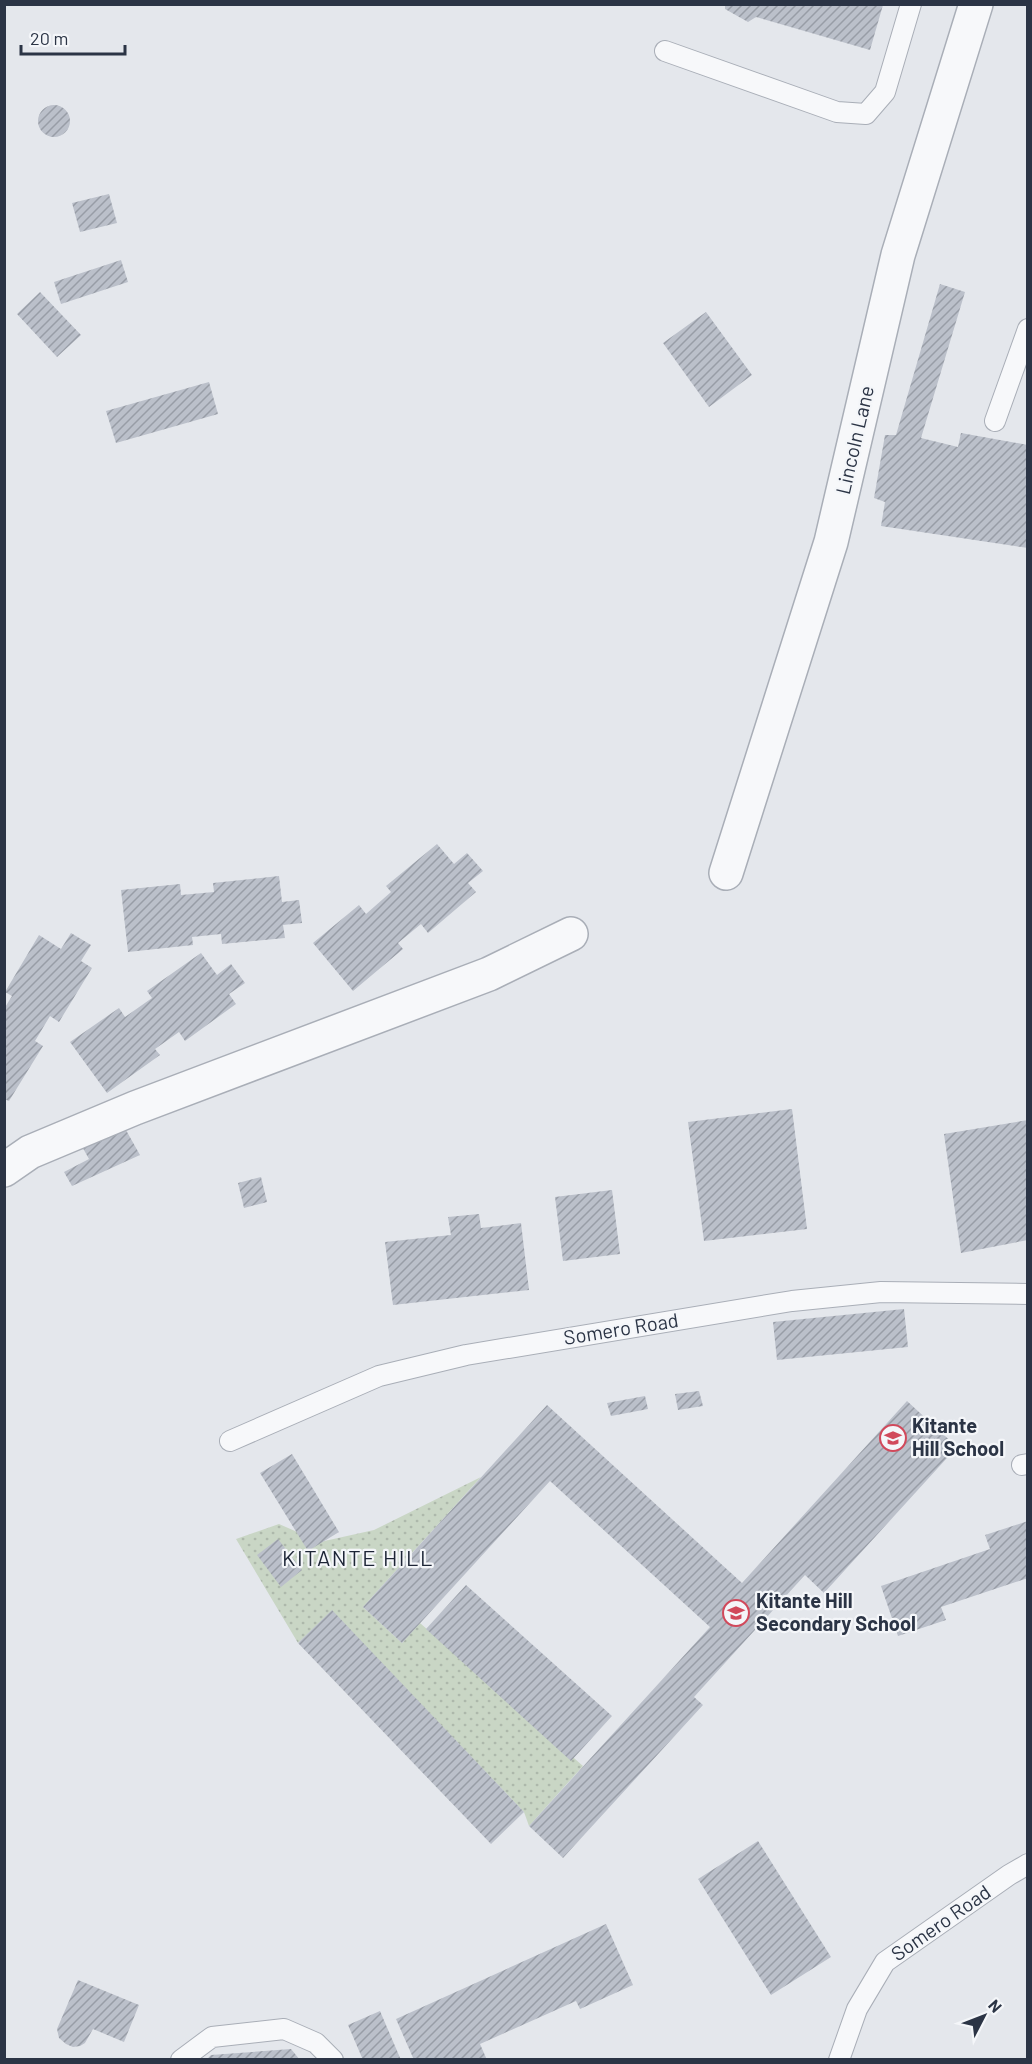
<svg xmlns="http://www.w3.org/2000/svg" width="1032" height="2064" font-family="Barlow,sans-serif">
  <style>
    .grass { fill: url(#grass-dots) }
    .building { fill: url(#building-hatch) }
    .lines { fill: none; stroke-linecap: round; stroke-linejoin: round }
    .lane-casing { stroke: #a9aeb7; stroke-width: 22 }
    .street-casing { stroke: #a9aeb7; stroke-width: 36 }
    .lane { stroke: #f7f8fa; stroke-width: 20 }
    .street { stroke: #f7f8fa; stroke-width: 33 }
    .labels { text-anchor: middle; stroke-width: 4.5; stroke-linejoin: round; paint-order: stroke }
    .street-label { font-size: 20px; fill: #2b3445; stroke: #f4f6f9 }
    .poi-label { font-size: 20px; font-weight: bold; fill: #2b3445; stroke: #f4f6f9; text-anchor: start }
    .quarter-label { font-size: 22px; letter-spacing: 1.5px; fill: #1d2536; stroke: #f4f6f9 }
  </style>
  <defs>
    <pattern id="grass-dots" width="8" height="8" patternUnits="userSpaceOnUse" patternTransform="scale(1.5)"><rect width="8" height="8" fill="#c9d6c5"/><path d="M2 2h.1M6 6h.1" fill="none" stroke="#adb8ab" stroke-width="1.8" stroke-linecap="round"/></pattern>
    <pattern id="building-hatch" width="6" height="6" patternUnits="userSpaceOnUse" patternTransform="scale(1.5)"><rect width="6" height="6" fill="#bbc0ca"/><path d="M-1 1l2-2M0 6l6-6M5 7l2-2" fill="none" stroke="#989da6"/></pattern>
  </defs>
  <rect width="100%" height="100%" fill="#e4e7ec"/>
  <path class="grass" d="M481,1477L363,1607L402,1643L420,1623L583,1766L529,1826L524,1812L332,1611L298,1643L236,1539L279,1524L320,1542L374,1530Z"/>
  <path class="building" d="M725,5H883L870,50L756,17L748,22L725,9Z
    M38 121a16 16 0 1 1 32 0a16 16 0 1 1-32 0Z
    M109,194L117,223L80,232L72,203Z
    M121,260L128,282L61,304L54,282Z
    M940,284L965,292L921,438L958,447L961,433L1028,445V548L881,526L885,502L874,498L885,435H896Z
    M40,292L81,335L57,357L17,314Z
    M706,312L752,375L709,407L663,343Z
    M209,382L218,414L116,443L106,411Z
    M437,844L454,864L467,853L483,871L468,883L476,892L428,933L421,924L398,943L403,949L353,991L313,943L359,905L366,914L391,892L386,886Z
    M279,876L282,902L299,900L302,923L283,925L285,938L222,944L221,934L192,937L193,945L128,952L121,890L180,884L181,895L214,892L213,883Z
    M71,933L91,945L81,961L92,968L59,1022L50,1016L35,1041L43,1046L9,1101L4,1099V1009L12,996L5,992L39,935L61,949Z
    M201,953L217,975L231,964L245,983L229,994L236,1004L185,1041L179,1032L155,1049L160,1055L107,1093L70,1042L119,1008L125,1017L152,998L147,991Z
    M792,1109L807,1229L704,1241L688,1122Z
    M1028,1120V1240L961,1253L944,1134Z
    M122,1123L140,1155L72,1186L64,1172L89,1159L80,1143Z
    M261,1177L267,1202L244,1208L238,1183Z
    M612,1190L620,1254L563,1261L555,1197Z
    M479,1214L481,1228L521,1223L529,1290L393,1305L385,1242L451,1235L448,1217Z
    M904,1309L908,1347L777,1360L773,1322Z
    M699,1391L703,1406L678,1410L675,1394Z
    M645,1396L648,1409L611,1416L607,1403Z
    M907,1401L957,1447L824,1593L805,1575L694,1697L703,1705L563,1858L529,1826L710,1627L550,1481L402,1643L363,1607L547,1405L742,1583Z
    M292,1454L339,1532L308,1551L260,1473Z
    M1028,1521V1578L941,1607L946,1620L898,1636L881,1586L990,1549L985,1535Z
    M278,1539L302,1570L281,1587L257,1555Z
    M466,1585L612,1716L571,1761L426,1629Z
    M332,1610L524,1812L491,1844L298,1643Z
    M758,1841L831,1957L771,1995L698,1879Z
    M606,1924L633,1985L580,2009L576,2001L480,2044L487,2060H414L396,2019Z
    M78,1980L139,2005L124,2042L93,2029L85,2043L80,2046L73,2047L66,2044L59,2038L57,2029Z
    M380,2011L401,2060H363L348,2025Z
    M291,2049L300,2060H206L211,2055Z"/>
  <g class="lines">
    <defs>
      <path id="lane" d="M665,51L837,112L866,114L885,92L911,4
        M995,421L1028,329
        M230,1441L379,1376L466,1355L792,1301L881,1292L1028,1294
        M1022,1465L1028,1464
        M181,2060L212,2037L284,2029L316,2043L333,2060
        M839,2060L857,2009L885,1962L1009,1875L1028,1864"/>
      <path id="street" d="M726,873L831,542L898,255L976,4
        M4,1170L30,1152L135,1108L489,974L571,934"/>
    </defs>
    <use href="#lane" class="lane-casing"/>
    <use href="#street" class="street-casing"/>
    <use href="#lane" class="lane"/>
    <use href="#street" class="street"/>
  </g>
  <defs>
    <symbol id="school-ring" viewBox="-11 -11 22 22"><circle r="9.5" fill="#f4f6f9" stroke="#d1495b" stroke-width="1.5"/><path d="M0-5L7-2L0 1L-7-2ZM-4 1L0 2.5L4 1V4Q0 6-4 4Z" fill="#d1495b"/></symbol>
  </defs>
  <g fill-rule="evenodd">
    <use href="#school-ring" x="878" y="1423" width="30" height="30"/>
    <use href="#school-ring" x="721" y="1598" width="30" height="30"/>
  </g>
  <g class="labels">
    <g class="street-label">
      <text transform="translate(855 440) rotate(-77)" y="7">Lincoln Lane</text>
      <text transform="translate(621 1329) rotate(-9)" y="7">Somero Road</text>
      <text transform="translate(941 1923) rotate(-35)" y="7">Somero Road</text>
    </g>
    <g class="poi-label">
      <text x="912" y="1433">Kitante<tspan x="912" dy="23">Hill School</tspan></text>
      <text x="756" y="1608">Kitante Hill<tspan x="756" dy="23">Secondary School</tspan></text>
    </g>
    <g class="quarter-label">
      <text x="358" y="1566">KITANTE HILL</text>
    </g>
  </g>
  <rect width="1032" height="2064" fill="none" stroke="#2b3445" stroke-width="12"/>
  <g transform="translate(984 2016) rotate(48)" stroke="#f4f6f9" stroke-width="4.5" paint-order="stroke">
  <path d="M0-4.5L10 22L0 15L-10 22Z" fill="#2b3445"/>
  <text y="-9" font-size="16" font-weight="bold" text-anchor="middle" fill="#2b3445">N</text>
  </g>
  <path d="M21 45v9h104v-9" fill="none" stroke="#2b3445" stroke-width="3"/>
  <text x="30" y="45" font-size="18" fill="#2b3445" stroke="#f4f6f9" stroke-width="4.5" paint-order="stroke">20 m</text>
</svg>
